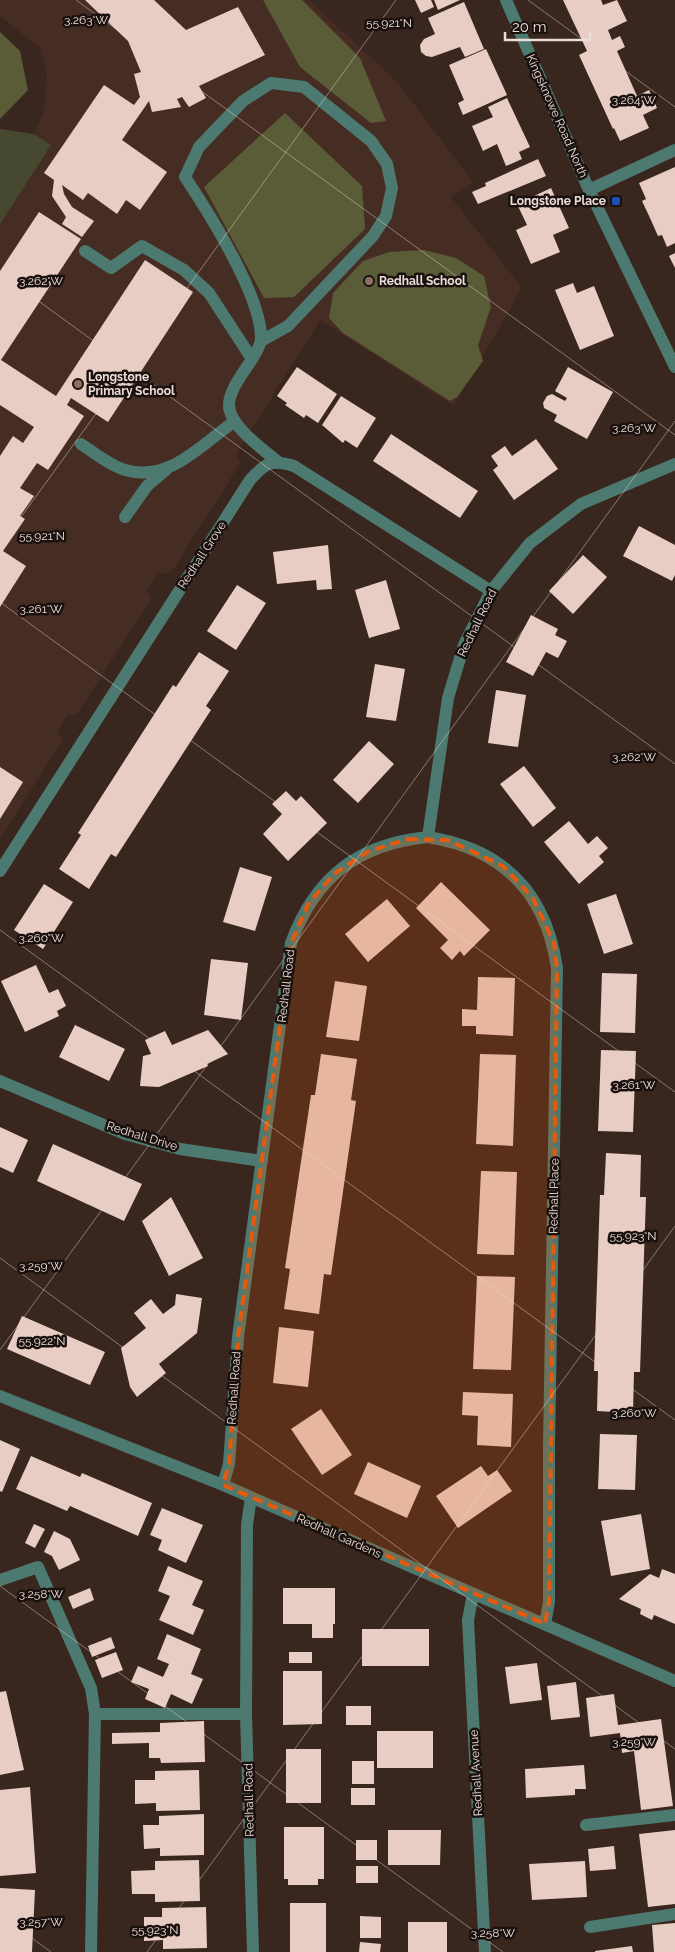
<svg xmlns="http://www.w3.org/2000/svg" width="675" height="1952" font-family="Raleway,sans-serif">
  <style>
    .built { fill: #462d23 }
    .green { fill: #474830 }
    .forest { fill: #5a5c38 }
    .building { fill: #e7cdc3 }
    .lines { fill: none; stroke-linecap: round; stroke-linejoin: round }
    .minor { stroke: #4d7a70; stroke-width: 12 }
    .marked { fill: #e8590c; fill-opacity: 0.2; stroke: #e8590c; stroke-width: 4; stroke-dasharray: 10 6; stroke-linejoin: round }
    .ticks { fill: none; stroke: #ebded8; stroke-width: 1; stroke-opacity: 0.45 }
    .transit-dot { fill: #1a4fb4; stroke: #1a110e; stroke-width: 2 }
    .education-dot { fill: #8d6e63; stroke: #1a110e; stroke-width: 2 }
    .labels { text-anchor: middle; stroke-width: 5; stroke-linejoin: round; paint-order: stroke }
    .street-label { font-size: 12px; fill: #ebded8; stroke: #1a110e }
    .poi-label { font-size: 12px; font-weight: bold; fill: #ebded8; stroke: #1a110e; text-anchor: start }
    .ticks-label { font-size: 12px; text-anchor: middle; fill: #ebded8; stroke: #1a110e; stroke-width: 5; stroke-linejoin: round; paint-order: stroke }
  </style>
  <rect width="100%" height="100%" fill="#39261e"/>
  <path class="built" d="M0,0H309L397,82L473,182L451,197L522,288L454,406L320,320L236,454L241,462L171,573H159L147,590L151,600L77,714H68L62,723L57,732L63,740L0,838V130L47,152L51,145L34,134L44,111L47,76L41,49L0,16Z"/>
  <path class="green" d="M0,129L34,134L51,145L0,224Z"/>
  <path class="forest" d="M263,0H302L360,58L386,121L371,123L300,67Z
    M0,32L20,51L28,90L0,119Z
    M285,113L362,186L365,229L294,297L264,298L204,187Z
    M424,250L456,258L484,276L491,307L478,345L483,361L457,397L450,401L343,333L329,318L333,293L363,261L389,252Z"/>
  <path class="building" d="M85,0H154L186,30L238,7L265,55L199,86L206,98L189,107L182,97L177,99L181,107L152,112L149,101L122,140L167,172L140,210L126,200L117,214L88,193L83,200L62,185L64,194L72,207L94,221L82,237L62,224L66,217L52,196L54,180L44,173L104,85L134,105L140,97L134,74L141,72L128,41Z
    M415,0H431L434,7L421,13Z
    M434,0H460L438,10Z
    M563,0H601L603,5L617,0L627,21L608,30L612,40L620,36L625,47L617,51L637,96L649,90L657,108L643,115L649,128L620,141L614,128L613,129L579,55L587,51Z
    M464,2L484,49L465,57L460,47L432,57L426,56L421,52L420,45L424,39L435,34L428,18Z
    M486,49L507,95L463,115L458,103L464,100L449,65Z
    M507,98L530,147L519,152L522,159L506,166L497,144L483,151L472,126L493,117L488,107Z
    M538,159L546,176L478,204L472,192L486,186L485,183Z
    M675,167V243L667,247L662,235L658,236L650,218L642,201L646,199L639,183Z
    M551,188L569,228L553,235L560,252L531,264L516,230L527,225L517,204Z
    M39,212L81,239L1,360L56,396L145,260L193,292L108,422L71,398L67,405L84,416L48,470L37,463L20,488L34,496L20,516L25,519L3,551L26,566L0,607V456L13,436L23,443L34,427L0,405V271Z
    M675,253V268L669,256Z
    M573,283L577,293L594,286L614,336L580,350L555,290Z
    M297,367L337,394L318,423L306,415L304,418L285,405L287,403L277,396Z
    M568,367L613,392L587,439L554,421L557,415L544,408L543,403L547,396L552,394L565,401L567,398L555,391Z
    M341,396L376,418L357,448L345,440L343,443L322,425Z
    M391,434L478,491L460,518L373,461Z
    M536,439L558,469L514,500L493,470L498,466L491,456L505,446L512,456Z
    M639,526L675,545V575L672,581L623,556Z
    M328,545L332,589L317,590L316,580L277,584L273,552Z
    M583,555L607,577L573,614L549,591Z
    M386,580L400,629L369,638L355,590Z
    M237,585L266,603L236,650L207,631Z
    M531,615L558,629L555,635L567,641L558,658L546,652L533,676L506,662Z
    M199,652L229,671L206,706L211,710L116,857L111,854L89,889L59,869L81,835L78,833L173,685L176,687Z
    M375,664L405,669L396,721L366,717Z
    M496,690L526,695L518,747L488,743Z
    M369,741L394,764L358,803L333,780Z
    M524,766L556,808L533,827L500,784Z
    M0,767L23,782L0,819Z
    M286,791L296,801L301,796L327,823L288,861L263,834L282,814L272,804Z
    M569,821L588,844L597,836L608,848L599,856L604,862L579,884L544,842Z
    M240,867L272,877L255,931L223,922Z
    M441,882L490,930L464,956L460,951L452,960L440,948L448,940L416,908Z
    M44,884L73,902L43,949L14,930Z
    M616,894L633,944L604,954L587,904Z
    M387,899L410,926L368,962L345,934Z
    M211,959L248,963L241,1020L204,1015Z
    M36,965L49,993L58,989L66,1006L57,1011L59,1016L25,1032L1,981Z
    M602,973L637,974L635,1033L600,1032Z
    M478,977L515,978L513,1036L476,1034V1026H462V1009L477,1010Z
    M335,981L367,986L359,1041L326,1037Z
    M75,1025L125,1049L109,1081L59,1057Z
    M208,1030L228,1054L207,1064L208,1066L159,1087L140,1086L143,1056L151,1054L145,1040L165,1031L172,1045Z
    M601,1050L636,1051L633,1132L598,1131Z
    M321,1054L357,1059L351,1100L356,1101L331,1275L324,1274L319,1314L284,1309L290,1269L285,1268L311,1095H315Z
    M480,1054L516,1055L513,1146L476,1144Z
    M0,1127L28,1140L13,1173L0,1167Z
    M53,1144L142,1184L124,1221L37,1181Z
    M606,1153L641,1155L640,1197H646L640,1372H634L633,1413L597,1411L598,1371H594L600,1195H604Z
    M481,1171L517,1172L514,1255L477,1254Z
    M171,1197L203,1258L169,1276L142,1221Z
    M477,1276L515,1277L511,1370L473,1369Z
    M176,1294L202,1298L197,1333L159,1364L166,1373L137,1397L130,1387L121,1348L146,1328L134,1313L151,1299L163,1314L175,1305Z
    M22,1316L105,1352L90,1385L7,1349Z
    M279,1327L314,1331L308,1387L273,1383Z
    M463,1392L513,1394L511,1447L477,1445L478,1416L462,1415Z
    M321,1409L352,1455L322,1475L291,1429Z
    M600,1434L637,1435L635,1490L598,1489Z
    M0,1440L20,1449L2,1492L0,1491Z
    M31,1456L80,1477L82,1473L152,1503L138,1536L70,1506L67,1511L16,1489Z
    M368,1462L421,1486L407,1518L354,1494Z
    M481,1466L488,1476L497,1470L512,1491L458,1528L436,1496Z
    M162,1508L203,1525L186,1563L158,1550L162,1540L150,1535Z
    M641,1514L650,1569L611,1576L601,1521Z
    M34,1524L45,1529L35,1548L25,1543Z
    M54,1531L70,1539L80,1560L59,1570L52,1556L44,1552Z
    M168,1566L203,1581L192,1605L204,1610L193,1635L159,1620L170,1596L158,1591Z
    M662,1569L675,1574V1624L654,1615L652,1620L640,1614L641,1609L619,1599L650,1574L659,1578Z
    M90,1588L94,1600L73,1609L68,1597Z
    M283,1588H335V1624H333V1638H312V1624H283Z
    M362,1629H429V1666H362Z
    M167,1634L201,1649L191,1674L203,1679L192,1704L171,1694L165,1708L145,1699L149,1689L131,1682L138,1666L163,1677L169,1664L157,1659Z
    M111,1637L115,1648L92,1657L88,1646Z
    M116,1652L123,1670L102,1678L95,1660Z
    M289,1652H312V1663H289Z
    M537,1663L542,1700L510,1704L505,1667Z
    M283,1671H322V1724L283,1725Z
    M576,1682L580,1717L551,1720L547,1686Z
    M6,1691L24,1770L0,1775V1692Z
    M614,1694L618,1725L661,1719L673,1806L641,1810L634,1751L622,1753L620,1733L590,1737L586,1698Z
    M346,1706H371V1725H346Z
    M204,1721L205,1762L161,1763L160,1758H149V1743L112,1744V1733L160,1732V1723Z
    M377,1731H433V1768H377Z
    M286,1749H321V1803H286Z
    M352,1761H374V1784H352Z
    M584,1765L586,1789H575V1795L526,1798L525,1769Z
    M199,1770L200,1810L156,1811V1803L135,1804V1780H155V1771Z
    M30,1787L36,1873L0,1876V1790Z
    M351,1788H375V1805H351Z
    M204,1814V1855L160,1856V1848L144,1849L143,1825H159V1816Z
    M284,1827H324V1879H318V1885H288V1879H284Z
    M388,1830H441L440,1865H388Z
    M675,1830V1904L648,1907L639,1834Z
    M356,1840H377V1860H356Z
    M614,1846L616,1869L590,1871L588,1849Z
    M199,1860L200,1901L155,1902V1894H132L131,1871L155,1870V1861Z
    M585,1861L587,1897L532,1900L529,1864Z
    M356,1866H378V1883H356Z
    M0,1888L35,1890L32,1952H0Z
    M290,1903H326V1952H290Z
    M206,1907L207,1948L163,1949V1940L144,1941V1917H162V1908Z
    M360,1916L381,1917V1938H360Z
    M408,1922H447V1952H408Z
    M675,1923V1952H654L652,1925Z
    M360,1942L381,1944L380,1952H359Z
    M632,1946L633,1952H595V1951Z"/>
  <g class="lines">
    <path class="minor" d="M506,0L589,190L675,367
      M589,190L675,150
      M85,251L111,268L142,246L184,270L209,293L252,359C244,372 229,390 229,405C229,426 263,449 277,461
      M252,359C255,354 261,345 261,339C262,297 209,213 185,177L199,147L243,101L271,83L304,87L371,141L387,164L392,188L386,216L373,236L288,326L261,341
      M81,444C95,453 109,465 125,470C170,483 201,444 234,422
      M125,517L147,486L167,469
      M428,837C503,849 546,893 557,968L549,1446V1602L545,1624
      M0,871L250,480C266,462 272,459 294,466L491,591
      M0,1081L125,1134L180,1149L262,1161
      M0,1396L223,1485L675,1681
      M223,1485L229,1464L238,1337L291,943C315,877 358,844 428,837L448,698L464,645L491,591L530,543L581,504L675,464
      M251,1497L247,1525L246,1714L253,1952
      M0,1580L38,1567L91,1688L95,1714H246
      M473,1594L468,1620L485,1952
      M586,1825L675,1815
      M590,1927L675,1914
      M91,1952L95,1714"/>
  </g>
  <path class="marked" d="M408,839L448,840L503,866L533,898L554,943L557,968L549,1602L545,1624L223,1485L229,1464L238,1337L291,943L308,904L335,873L369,851Z"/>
  <path class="ticks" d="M76,0L675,435M528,0L675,107M0,273L675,764M0,546L396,0M0,602L675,1092M0,930L675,1420M0,1258L675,1749M0,1350L675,421M0,1586L503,1952M0,1915L51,1952M147,1952L675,1226"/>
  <rect class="transit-dot" x="611" y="196" width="10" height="10" rx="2.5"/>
  <g class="education-dot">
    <circle cx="369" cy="281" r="5"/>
    <circle cx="78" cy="384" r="5"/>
  </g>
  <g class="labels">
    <g class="street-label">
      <text transform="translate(557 116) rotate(66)" y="4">Kingsknowe Road North</text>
      <text transform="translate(202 555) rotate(-57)" y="4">Redhall Grove</text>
      <text transform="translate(477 623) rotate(-64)" y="4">Redhall Road</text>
      <text transform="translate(286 986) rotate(-83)" y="4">Redhall Road</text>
      <text transform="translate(142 1136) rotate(17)" y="4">Redhall Drive</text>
      <text transform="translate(554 1196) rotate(-89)" y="4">Redhall Place</text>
      <text transform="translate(234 1388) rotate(-86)" y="4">Redhall Road</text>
      <text transform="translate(339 1536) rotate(24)" y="4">Redhall Gardens</text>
      <text transform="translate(476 1773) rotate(-93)" y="4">Redhall Avenue</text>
      <text transform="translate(249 1800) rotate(-91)" y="4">Redhall Road</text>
    </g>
    <g class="poi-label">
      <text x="606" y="205" text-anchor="end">Longstone Place</text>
      <text x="379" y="285">Redhall School</text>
      <text x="88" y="381">Longstone<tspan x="88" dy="14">Primary School</tspan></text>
    </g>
  </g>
  <g class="ticks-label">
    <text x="86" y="24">3.263°W</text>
    <text x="389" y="27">55.921°N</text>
    <text x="634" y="104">3.264°W</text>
    <text x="41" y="285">3.262°W</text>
    <text x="634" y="432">3.263°W</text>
    <text x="42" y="540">55.921°N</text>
    <text x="41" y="613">3.261°W</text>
    <text x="634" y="761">3.262°W</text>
    <text x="41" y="942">3.260°W</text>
    <text x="634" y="1089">3.261°W</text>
    <text x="633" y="1240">55.923°N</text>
    <text x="41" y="1270">3.259°W</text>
    <text x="42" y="1345">55.922°N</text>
    <text x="634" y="1417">3.260°W</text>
    <text x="41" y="1598">3.258°W</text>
    <text x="634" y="1746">3.259°W</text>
    <text x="41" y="1926">3.257°W</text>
    <text x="155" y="1934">55.923°N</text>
    <text x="493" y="1937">3.258°W</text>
  </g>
  <path d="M505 32v8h85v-8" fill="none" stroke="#ebded8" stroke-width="2.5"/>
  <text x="512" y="32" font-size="15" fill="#ebded8" stroke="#1a110e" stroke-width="4" paint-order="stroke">20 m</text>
</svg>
